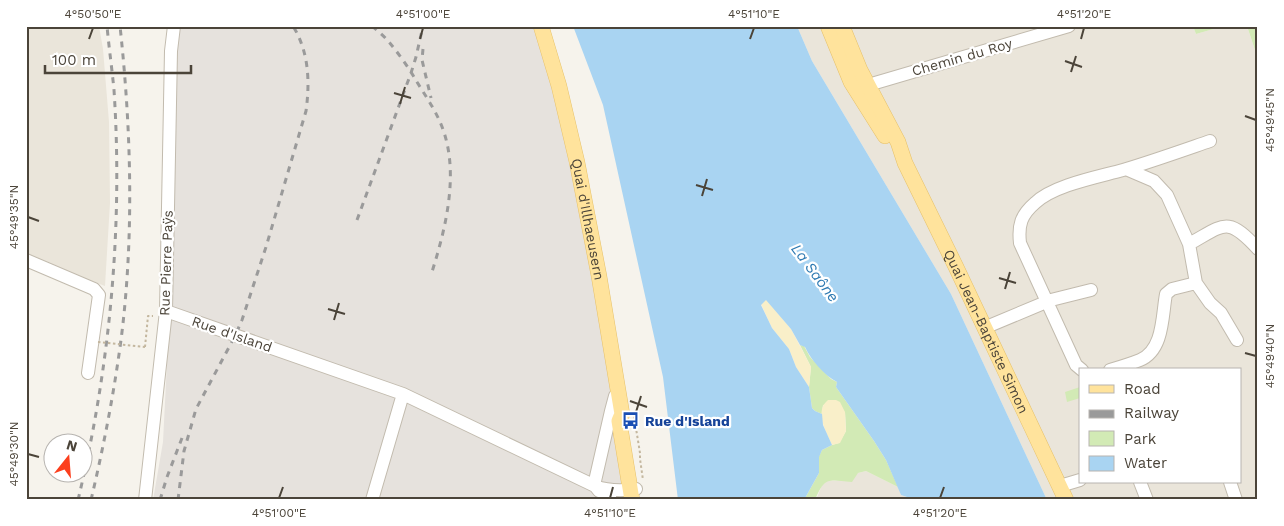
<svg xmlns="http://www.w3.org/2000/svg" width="1284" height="526" font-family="'Work Sans',sans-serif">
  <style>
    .residential { fill: #eae5da; fill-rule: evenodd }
    .industrial { fill: #e6e2dd }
    .green { fill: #d2eab5 }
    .sand { fill: #f9efc9 }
    .water { fill: #a9d4f2 }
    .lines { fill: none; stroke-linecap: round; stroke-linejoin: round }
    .minor-casing { stroke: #c2bbae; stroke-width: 14 }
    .major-casing { stroke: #e6c16a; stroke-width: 16 }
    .path { stroke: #c4b79f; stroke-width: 2; stroke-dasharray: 2.5 2.5; stroke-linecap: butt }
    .minor { stroke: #fff; stroke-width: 12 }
    .major { stroke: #ffe39c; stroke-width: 15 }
    .rail { stroke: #9a9a9a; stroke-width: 3; stroke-dasharray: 6 6; stroke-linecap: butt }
    .path-bridge { stroke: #c4b79f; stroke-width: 2; stroke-dasharray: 2.5 2.5; stroke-linecap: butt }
    .ticks { fill: none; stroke: #4b4439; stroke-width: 2 }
    .labels { text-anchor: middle; stroke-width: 4.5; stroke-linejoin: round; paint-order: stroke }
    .street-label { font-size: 14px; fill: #4b4439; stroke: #fff }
    .transit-label { font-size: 14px; font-weight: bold; fill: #164399; stroke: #fff; text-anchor: start }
    .water-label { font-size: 15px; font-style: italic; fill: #2e7ab2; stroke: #fff }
    .neatline { fill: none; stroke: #4b4439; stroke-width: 2 }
    .ticks-label { font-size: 12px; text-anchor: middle; fill: #4b4439 }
  </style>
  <rect width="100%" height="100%" fill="#f6f3ec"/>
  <path class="residential" d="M26,26H99L103,49L109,122L110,203L105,286L31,259L26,263Z
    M797,26H1193L1196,34L1224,26H1247L1258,59V500H1047L951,294L812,61ZM1080,370H1240V482H1080Z
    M866,471L898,487L901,495L907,497L908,500H816L822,485L828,480L837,481L858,473Z"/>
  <path class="industrial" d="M179,26H538L581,198L630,500H153L163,442L170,303L174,56Z"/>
  <path class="green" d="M1193,26H1224L1196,34Z
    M1247,26H1258V59Z
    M800,345L804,346L810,357L831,379L837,382L836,387L874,441L886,460L898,487L866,471L858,473L852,482C828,480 825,476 815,500H804L819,473V456L822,450L832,445L839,443L846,431L845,412L823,405L822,414L815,411L812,408L809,387L811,367Z
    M1080,387V398L1067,402L1065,392Z"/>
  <path class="sand" d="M766,299L791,329L811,367L809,387L796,367L789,349L772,328L761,304Z
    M828,400H836L840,402L845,412L846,431L840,443L832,445C827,433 818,419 823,406C823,405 827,401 828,400Z"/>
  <path class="water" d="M573,26H797L812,61L951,294L1047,500H908L907,497L901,495L886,460L874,441L836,387L837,382C824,375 811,360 805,347L800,345L791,329L766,300L761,305L772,328L789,349L796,367L809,387L812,408L815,411L822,414L823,425L832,445L822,450L819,457V473L804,500H678L663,377L603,105Z"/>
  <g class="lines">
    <defs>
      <path id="minor" d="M860,89L875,83L1069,26
        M1126,169L1154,181L1167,195L1189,244L1196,283L1210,303L1221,313L1237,340
        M1189,244C1224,225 1227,215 1258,249
        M26,260L94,289L99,295L88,373
        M166,311L403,394L595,486C608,491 622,491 636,489
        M984,328L1051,300L1091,290
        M1082,370L1076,365L1020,243C1018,225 1021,215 1035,203C1054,185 1098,177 1123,170C1153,161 1181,151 1210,141
        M1110,370C1120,367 1130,364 1140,360C1164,350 1162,315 1166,294L1172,289L1196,283
        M1140,482L1147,500
        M1230,482L1236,500
        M1060,486L1080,480
        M145,500L166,311L171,51L174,26
        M372,500L403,394
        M611,500L609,495L599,491L595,486V481L611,411L615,396L619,395"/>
      <g id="major">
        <path id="s1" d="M541,26L559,86L577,162L599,276L622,414L619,421L632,500"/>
        <path d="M828,26L851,82L885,136"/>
        <path id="s2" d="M842,26L860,70L898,142L905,163L956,267L1066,500"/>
      </g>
    </defs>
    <use href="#minor" class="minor-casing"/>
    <use href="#major" class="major-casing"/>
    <path class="path" d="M145,347L148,316H153
      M634,416L640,453V459L643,480"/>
    <use href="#minor" class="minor"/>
    <use href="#major" class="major"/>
    <path class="rail" d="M372,26C378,31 384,36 389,42C399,54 409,68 417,82C425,95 434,108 440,122C461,169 446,228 431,275
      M423,49L422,60L431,98
      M357,220L411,73L416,57L423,26
      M78,500C110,367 123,227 114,90C112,69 109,48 107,26
      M91,500C104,445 115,388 122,332C134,231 131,128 120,26
      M160,500L167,477L182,438
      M178,500L184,451L196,409L235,336L242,320L266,247L306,111C310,82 309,52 293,26"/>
    <path class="path-bridge" d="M98,342L145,347"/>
  </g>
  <path class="ticks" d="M89,39L93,28M420,39L423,28M750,39L754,28M1081,39L1084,28M1065,61L1082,67M1071,72L1076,56M394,93L411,98M400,104L405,87M1245,116L1256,120M696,185L713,190M702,196L707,179M28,217L39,221M999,278L1016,283M1005,289L1010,272M328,309L345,314M334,320L339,303M1245,353L1256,356M630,401L647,407M636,412L641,396M28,454L39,457M279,498L283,487M610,498L613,487M940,498L944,487"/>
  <defs>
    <symbol id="bus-bare" viewBox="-9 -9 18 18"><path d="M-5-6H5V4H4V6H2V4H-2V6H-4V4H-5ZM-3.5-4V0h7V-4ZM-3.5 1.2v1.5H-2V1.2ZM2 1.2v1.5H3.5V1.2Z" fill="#1a4fb4" stroke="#fff" stroke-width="2.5" paint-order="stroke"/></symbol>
  </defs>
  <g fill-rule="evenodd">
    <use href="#bus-bare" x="618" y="408" width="25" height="25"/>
  </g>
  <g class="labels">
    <g class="street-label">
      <text transform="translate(962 57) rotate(-16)" y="5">Chemin du Roy</text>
      <text dy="5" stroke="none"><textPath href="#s1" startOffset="199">Quai d'Illhaeusern</textPath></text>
      <text transform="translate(166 263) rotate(-88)" y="5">Rue Pierre Paÿs</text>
      <text dy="5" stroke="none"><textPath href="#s2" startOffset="338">Quai Jean-Baptiste Simon</textPath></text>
      <text transform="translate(232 334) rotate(19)" y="5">Rue d'Island</text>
    </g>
    <g class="transit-label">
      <text x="645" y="426">Rue d'Island</text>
    </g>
    <g class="water-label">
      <text transform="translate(815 273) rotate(53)" y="5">La Saône</text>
    </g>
  </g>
  <rect width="1284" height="526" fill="none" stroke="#ffffff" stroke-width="55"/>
  <rect x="1079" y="368" width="162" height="115" fill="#ffffff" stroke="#b7b4b0"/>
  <rect x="1089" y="385" width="25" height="8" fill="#ffe39c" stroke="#b7b4b0"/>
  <text x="1124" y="394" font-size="15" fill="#4b4439">Road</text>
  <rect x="1089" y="410" width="25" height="8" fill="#9a9a9a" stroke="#b7b4b0"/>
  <text x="1124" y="418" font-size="15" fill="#4b4439">Railway</text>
  <rect x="1089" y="431" width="25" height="15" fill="#d2eab5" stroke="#b7b4b0"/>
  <text x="1124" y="444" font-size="15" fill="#4b4439">Park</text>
  <rect x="1089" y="456" width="25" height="15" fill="#a9d4f2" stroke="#b7b4b0"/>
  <text x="1124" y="468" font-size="15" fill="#4b4439">Water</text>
  <g transform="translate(68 458) rotate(17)"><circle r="24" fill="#ffffff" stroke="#b7b4b0"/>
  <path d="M0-4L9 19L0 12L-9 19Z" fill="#fc3f1d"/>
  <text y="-8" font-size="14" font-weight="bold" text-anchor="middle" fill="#4b4439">N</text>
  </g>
  <path d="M45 65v8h146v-8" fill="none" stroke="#4b4439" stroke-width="2.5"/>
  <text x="52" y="65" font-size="15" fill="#4b4439" stroke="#ffffff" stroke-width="4" paint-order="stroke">100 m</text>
  <rect x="28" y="28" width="1228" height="470" class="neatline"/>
  <g class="ticks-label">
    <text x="93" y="18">4°50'50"E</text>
    <text x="423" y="18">4°51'00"E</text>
    <text x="754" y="18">4°51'10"E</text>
    <text x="1084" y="18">4°51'20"E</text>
    <text transform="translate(1270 120) rotate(-90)" y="4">45°49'45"N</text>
    <text transform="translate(14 217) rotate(-90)" y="4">45°49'35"N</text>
    <text transform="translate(1270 356) rotate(-90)" y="4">45°49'40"N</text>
    <text transform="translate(14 454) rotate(-90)" y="4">45°49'30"N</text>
    <text x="279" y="517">4°51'00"E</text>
    <text x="610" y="517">4°51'10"E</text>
    <text x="940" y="517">4°51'20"E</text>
  </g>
</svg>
